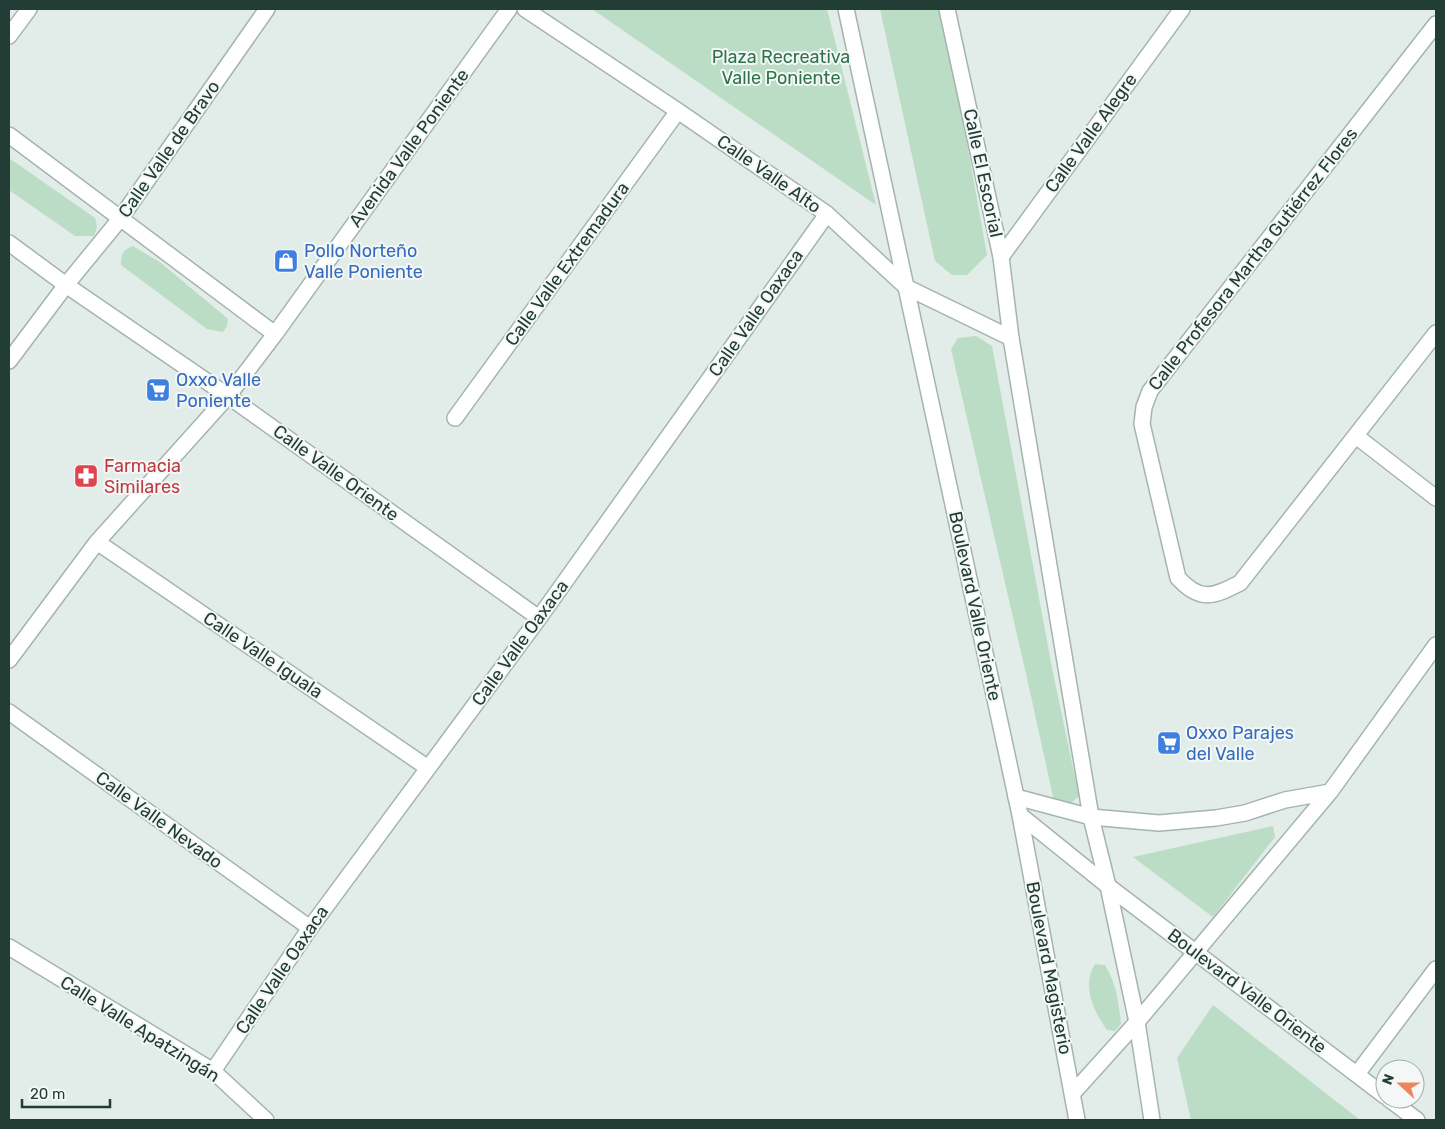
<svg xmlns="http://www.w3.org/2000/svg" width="1445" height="1129" font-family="Rubik,sans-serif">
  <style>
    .green { fill: #bcddc5 }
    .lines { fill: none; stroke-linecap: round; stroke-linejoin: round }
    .minor-casing { stroke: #a5b4af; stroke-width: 18 }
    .tertiary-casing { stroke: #a5b4af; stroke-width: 18 }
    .minor { stroke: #fff; stroke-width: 15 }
    .tertiary { stroke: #fff; stroke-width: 15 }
    .labels { text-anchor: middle; stroke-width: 4; stroke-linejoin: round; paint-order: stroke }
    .park-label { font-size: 18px; fill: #2e734a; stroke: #f3f8f6 }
    .street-label { font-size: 18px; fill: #223d36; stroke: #f3f8f6 }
    .shop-label { font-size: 18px; fill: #366cbe; stroke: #f3f8f6; text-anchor: start }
    .health-label { font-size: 18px; fill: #be3a42; stroke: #f3f8f6; text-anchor: start }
  </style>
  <rect width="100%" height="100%" fill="#e2ece8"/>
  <path class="green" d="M592,9H827L876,205Z
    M880,9H943L987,255L967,275H952L935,261Z
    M9,158L95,218L97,227L94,236H75L9,190Z
    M133,246L161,263L228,319L227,326L223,332L207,329L121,265C121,253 123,250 133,246Z
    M976,336L992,346L1053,673L1079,796L1070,804L1054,801L1027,678L951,349L958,338Z
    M1273,826L1275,837L1213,917L1133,857Z
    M1095,964L1105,965C1116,982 1119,1004 1121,1024L1115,1031L1107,1030C1094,1012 1081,985 1095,964Z
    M1213,1005L1360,1120H1191L1177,1058Z"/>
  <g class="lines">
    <defs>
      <path id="minor" d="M525,9L678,111L827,214L906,287L1011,338
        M1436,24L1150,391L1144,407L1142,424L1178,578C1201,603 1214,596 1240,583L1436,333
        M9,36L29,9
        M1001,257L1182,9
        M9,361L66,285L120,219L267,9
        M455,418L678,111
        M1356,436L1436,498
        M97,542L428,768
        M9,660L97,542L228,396L539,618
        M9,712L310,928
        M1016,797L1091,817L1159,823L1216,818L1245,813L1285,800L1330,792
        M9,947L213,1071L266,1120
        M213,1071L310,928L539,618L827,214
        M1357,1074L1436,969
        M1073,1093L1137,1022L1330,792L1436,645"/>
      <path id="tertiary" d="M846,9L1020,815L1077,1120
        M947,9L1001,257L1011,338L1091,817L1108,886L1137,1022L1152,1120
        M9,135L275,334
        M9,243L66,285L228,396L275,334L509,9
        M1020,815L1108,886L1385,1096
        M1389,1099L1417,1120"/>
    </defs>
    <use href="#minor" class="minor-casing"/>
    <use href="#tertiary" class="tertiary-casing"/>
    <use href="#minor" class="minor"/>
    <use href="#tertiary" class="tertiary"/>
  </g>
  <defs>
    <symbol id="shop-square" viewBox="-11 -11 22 22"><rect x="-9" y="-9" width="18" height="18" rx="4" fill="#3f7fe0" stroke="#f3f8f6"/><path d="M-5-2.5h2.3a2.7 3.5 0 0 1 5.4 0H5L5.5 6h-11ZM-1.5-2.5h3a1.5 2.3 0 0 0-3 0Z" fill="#fff"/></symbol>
    <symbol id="supermarket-square" viewBox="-11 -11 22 22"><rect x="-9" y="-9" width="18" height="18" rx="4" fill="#3f7fe0" stroke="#f3f8f6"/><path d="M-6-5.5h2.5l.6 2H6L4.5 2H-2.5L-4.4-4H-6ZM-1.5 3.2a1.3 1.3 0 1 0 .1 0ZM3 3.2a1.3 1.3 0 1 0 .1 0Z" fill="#fff"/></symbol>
    <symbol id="pharmacy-square" viewBox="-11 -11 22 22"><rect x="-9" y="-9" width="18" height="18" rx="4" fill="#e0444e" stroke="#f3f8f6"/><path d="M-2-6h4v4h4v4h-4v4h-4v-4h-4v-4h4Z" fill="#fff"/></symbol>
  </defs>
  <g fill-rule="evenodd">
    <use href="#shop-square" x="272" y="247" width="28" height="28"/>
    <use href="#supermarket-square" x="144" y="376" width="28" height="28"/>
    <use href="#pharmacy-square" x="72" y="462" width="28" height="28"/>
    <use href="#supermarket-square" x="1155" y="729" width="28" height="28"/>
  </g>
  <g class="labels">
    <g class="park-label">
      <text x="781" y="63">Plaza Recreativa<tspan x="781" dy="21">Valle Poniente</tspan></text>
    </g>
    <g class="street-label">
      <text transform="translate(1091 133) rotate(-54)" y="6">Calle Valle Alegre</text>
      <text transform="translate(409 148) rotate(-54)" y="6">Avenida Valle Poniente</text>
      <text transform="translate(169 149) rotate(-55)" y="6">Calle Valle de Bravo</text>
      <text transform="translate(983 173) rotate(78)" y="6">Calle El Escorial</text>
      <text transform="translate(769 174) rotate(35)" y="6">Calle Valle Alto</text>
      <text transform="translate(1253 259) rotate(-52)" y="6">Calle Profesora Martha Gutiérrez Flores</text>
      <text transform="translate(567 264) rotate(-54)" y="6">Calle Valle Extremadura</text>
      <text transform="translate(756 313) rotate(-55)" y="6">Calle Valle Oaxaca</text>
      <text transform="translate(336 473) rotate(36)" y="6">Calle Valle Oriente</text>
      <text transform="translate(975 606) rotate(78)" y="6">Boulevard Valle Oriente</text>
      <text transform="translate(520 643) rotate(-54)" y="6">Calle Valle Oaxaca</text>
      <text transform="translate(263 655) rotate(34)" y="6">Calle Valle Iguala</text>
      <text transform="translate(159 820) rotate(36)" y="6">Calle Valle Nevado</text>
      <text transform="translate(1049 968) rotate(79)" y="6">Boulevard Magisterio</text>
      <text transform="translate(282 970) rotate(-56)" y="6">Calle Valle Oaxaca</text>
      <text transform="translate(1247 991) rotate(37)" y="6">Boulevard Valle Oriente</text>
      <text transform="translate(140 1029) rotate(32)" y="6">Calle Valle Apatzingán</text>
    </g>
    <g class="shop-label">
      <text x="304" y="257">Pollo Norteño<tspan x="304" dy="21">Valle Poniente</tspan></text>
      <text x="176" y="386">Oxxo Valle<tspan x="176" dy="21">Poniente</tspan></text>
      <text x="1186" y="739">Oxxo Parajes<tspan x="1186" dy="21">del Valle</tspan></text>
    </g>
    <g class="health-label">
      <text x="104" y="472">Farmacia<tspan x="104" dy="21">Similares</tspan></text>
    </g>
  </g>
  <rect width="1445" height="1129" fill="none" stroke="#223d36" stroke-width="20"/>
  <g transform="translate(1400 1084) rotate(291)"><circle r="24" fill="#f3f8f6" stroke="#9fada9"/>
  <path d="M0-4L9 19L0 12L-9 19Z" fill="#ee855e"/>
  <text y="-8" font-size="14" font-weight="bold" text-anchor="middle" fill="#223d36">N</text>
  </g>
  <path d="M22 1099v8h88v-8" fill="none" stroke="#223d36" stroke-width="2.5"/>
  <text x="30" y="1099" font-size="15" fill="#223d36" stroke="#f3f8f6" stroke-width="4" paint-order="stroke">20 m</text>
</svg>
